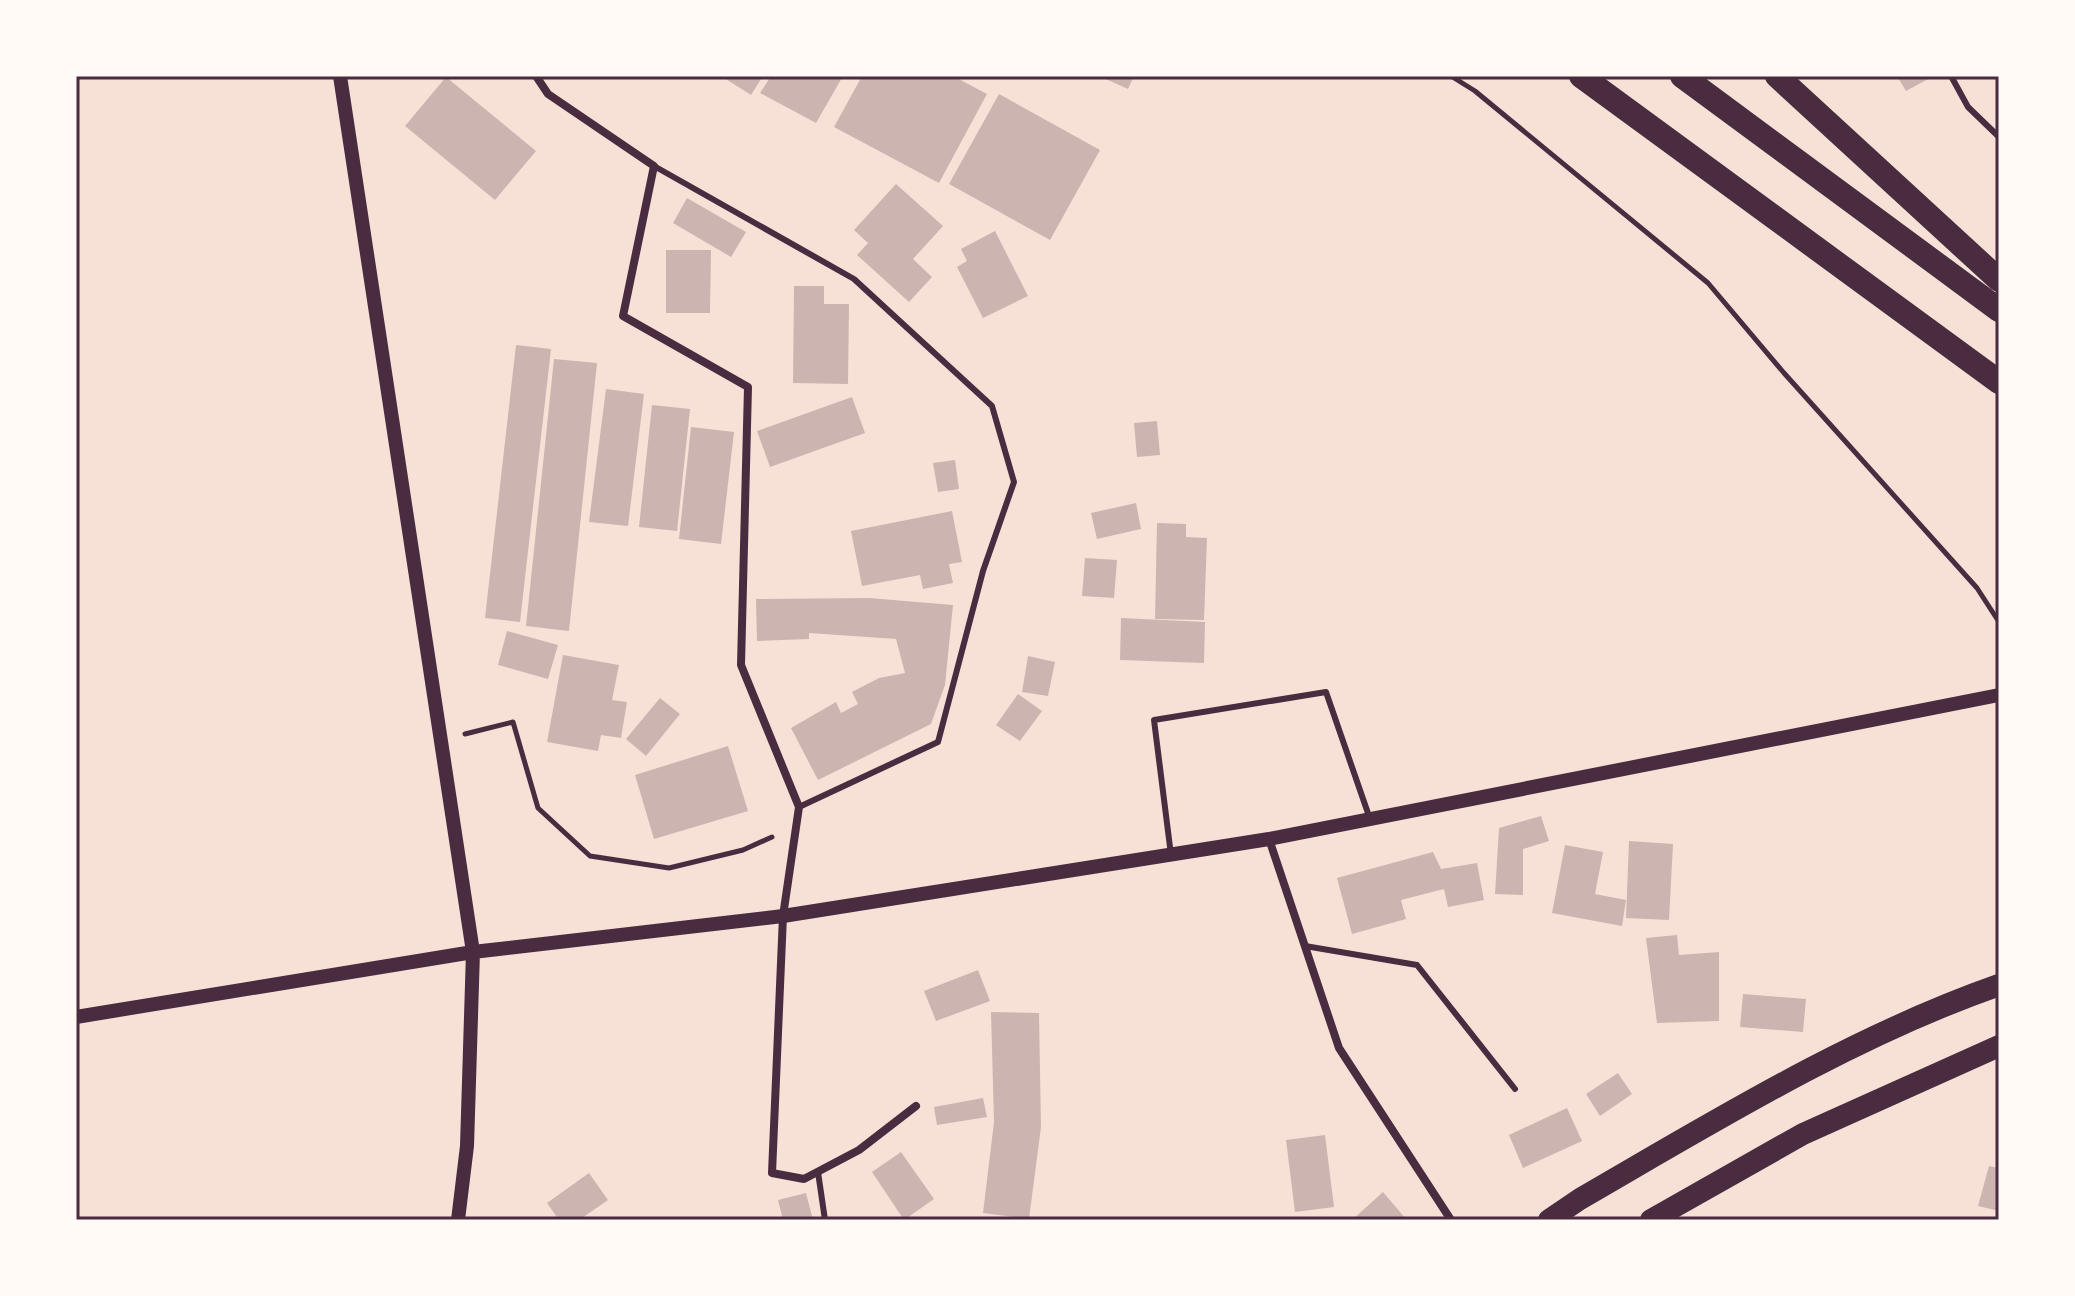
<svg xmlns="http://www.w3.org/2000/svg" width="2075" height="1296" font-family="'IBM Plex Serif',serif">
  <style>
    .building { fill: #ccb4b1 }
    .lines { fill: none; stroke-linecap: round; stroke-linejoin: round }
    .path { stroke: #4a2c40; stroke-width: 5 }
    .service { stroke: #4a2c40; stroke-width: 6 }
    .minor { stroke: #4a2c40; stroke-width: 8 }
    .tertiary { stroke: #4a2c40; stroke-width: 14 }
    .trunk { stroke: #4a2c40; stroke-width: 22 }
    .motorway { stroke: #4a2c40; stroke-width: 24 }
    .neatline { fill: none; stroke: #4a2c40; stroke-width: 3 }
  </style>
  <rect width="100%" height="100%" fill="#f7e1d7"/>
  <path class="building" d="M721,76H763L751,95Z
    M771,76H843L816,123L760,93Z
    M862,76H953L987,94L939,183L834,127Z
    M1099,76H1134L1128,89Z
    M1897,76H1928L1930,78L1906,91Z
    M446,77L536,151L495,200L405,126Z
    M999,94L1100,150L1050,240L949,184Z
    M896,184L943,226L913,259L932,277L909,302L857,255L868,243L854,230Z
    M687,198L746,232L731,257L673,223Z
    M995,231L1028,296L983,318L957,267L967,261L961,249Z
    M666,250H711L710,313H666Z
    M794,286H824V304H849L848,384L793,383Z
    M516,345L551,349L520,622L485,618Z
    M554,359L597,363L569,631L526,626Z
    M606,389L644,394L628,526L589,522Z
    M852,397L865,433L770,467L757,431Z
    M652,405L690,409L677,531L639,527Z
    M1157,421L1160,455L1137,457L1134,423Z
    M691,427L734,432L721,544L679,539Z
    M955,460L959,489L938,492L933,463Z
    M1136,503L1141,529L1097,539L1091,513Z
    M952,511L962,562L949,564L953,583L923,589L920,575L862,586L851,531Z
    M1157,523L1186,524V537L1207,538L1204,620L1155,619Z
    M1085,558L1117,560L1114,598L1082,596Z
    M869,598L953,605L945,685L931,724L818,780L791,728L836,702L841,713L858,704L852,692L879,678L905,673L896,639L809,633V639L757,641L756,599Z
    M1121,618L1205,622L1204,663L1120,660Z
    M507,631L558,645L548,679L498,665Z
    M563,655L619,665L612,700L627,702L621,738L601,735L598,751L547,742Z
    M1028,656L1055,662L1048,696L1022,692Z
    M1018,694L1042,711L1020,741L996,725Z
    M660,698L680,714L646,756L626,739Z
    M728,746L748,811L654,839L635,775Z
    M1541,816L1549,841L1523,849V895L1495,894L1499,828Z
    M1629,841L1673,844L1669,920L1626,918Z
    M1565,845L1603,852L1595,894L1626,900L1622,926L1552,913Z
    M1433,852L1441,869L1477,863L1484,900L1448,907L1444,889L1401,900L1406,919L1352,934L1337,878Z
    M1677,935L1679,955L1719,952V1021L1657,1023L1646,938Z
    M978,970L990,1001L936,1021L924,991Z
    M1743,994L1806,999L1803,1032L1740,1027Z
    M991,1012L1039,1013L1041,1127L1029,1219L983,1213L994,1122Z
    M1618,1073L1632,1094L1600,1116L1586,1094Z
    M983,1098L987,1117L937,1125L934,1107Z
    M1567,1108L1582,1141L1523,1168L1509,1135Z
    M1325,1135L1334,1207L1295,1212L1286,1140Z
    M901,1152L934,1199L904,1220L872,1172Z
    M1989,1166L1999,1168V1211L1978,1206Z
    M589,1173L608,1200L579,1220H559L547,1203Z
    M1383,1192L1406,1219L1404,1220H1352Z
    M806,1193L813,1220H783L778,1200Z"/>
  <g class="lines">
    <path class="path" d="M1451,76L1475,91L1708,283L1784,373L1977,588L1999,622
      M465,734L513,722L538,808L590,856L669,868L743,850L772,837"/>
    <path class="service" d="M1951,76L1968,107L1999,137
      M654,166L854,279L992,406L1014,482L983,571L938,742L799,807
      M1171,855L1154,720L1326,692L1370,819
      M1305,946L1417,965L1515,1089
      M818,1172L825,1220"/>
    <path class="minor" d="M536,76L548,94L654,166L623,316L748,387L741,665L799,807L783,916L772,1173L804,1179L859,1150L916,1106
      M1269,839L1339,1048L1451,1220"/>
    <path class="tertiary" d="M340,76L473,952L467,1146L458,1220
      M76,1017L473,952L783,916L1269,839L1999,695"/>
    <path class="trunk" d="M1549,1220L1580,1199C1715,1121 1851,1037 1999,985
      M1651,1220L1803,1134L1999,1046"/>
    <path class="motorway" d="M1581,76L1999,382
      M1682,76L1999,310
      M1777,76L1999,280"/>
  </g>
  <rect width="2075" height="1296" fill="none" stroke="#fffaf5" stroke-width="156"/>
  <rect x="78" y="78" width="1919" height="1140" class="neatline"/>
</svg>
